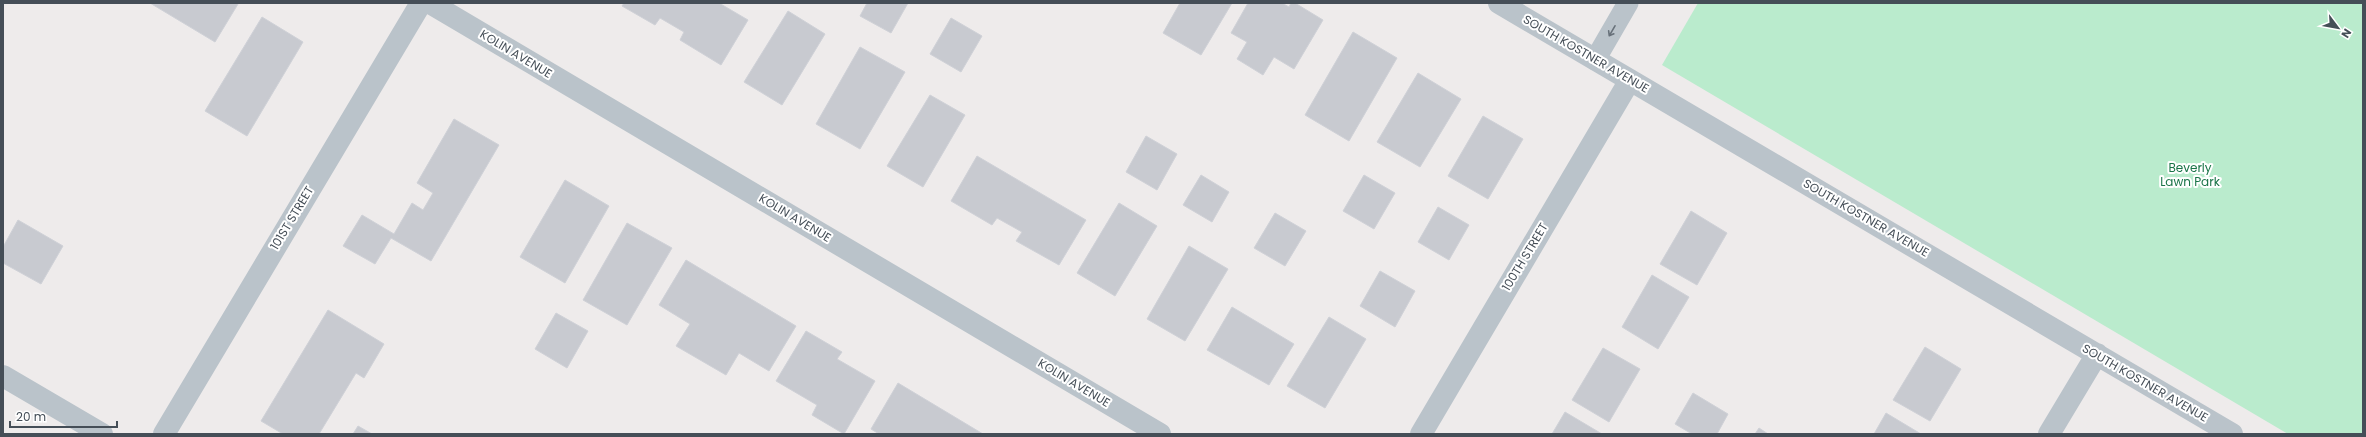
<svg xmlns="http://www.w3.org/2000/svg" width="2366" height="437" font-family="Poppins,sans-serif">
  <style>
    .green { fill: #baebcd }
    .building { fill: #c8cad0; stroke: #cfd1d7 }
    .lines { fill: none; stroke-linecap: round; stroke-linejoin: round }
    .service { stroke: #bac3ca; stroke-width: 21 }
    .minor { stroke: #bac3ca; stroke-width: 22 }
    .oneway { stroke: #68717a }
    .labels { text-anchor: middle; stroke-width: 4; stroke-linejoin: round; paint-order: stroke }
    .street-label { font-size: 12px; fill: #454e57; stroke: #fff }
    .park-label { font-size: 12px; fill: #1a7448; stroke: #fff }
  </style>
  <rect width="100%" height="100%" fill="#eeebeb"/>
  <path class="green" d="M1698,3H2363V434H2288L1662,65Z"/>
  <path class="building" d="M150,3H236L238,4L215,42Z
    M624,3H719L748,20L721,65L680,40L684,32L660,18L655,25L622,6Z
    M867,3H908L891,33L860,16Z
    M1180,3H1232L1201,55L1163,33Z
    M1248,3H1282L1289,7L1291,3H1295L1323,20L1294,69L1274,57L1263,75L1237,59L1247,42L1231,33Z
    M788,11L825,34L782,105L744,82Z
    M262,17L303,42L247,136L205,111Z
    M951,18L982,36L961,72L930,54Z
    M1353,32L1397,58L1349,141L1305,115Z
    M860,47L905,72L860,149L816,124Z
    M1418,73L1461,99L1420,167L1377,142Z
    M930,95L965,115L923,187L887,166Z
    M1483,116L1523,139L1488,199L1448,176Z
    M454,119L499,145L431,261L391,238L375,264L343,246L362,215L394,234L412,203L423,210L433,193L417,183Z
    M1146,136L1177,154L1157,190L1126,172Z
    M977,156L1086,220L1059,265L1016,241L1022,232L997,218L992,225L951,201Z
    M1201,175L1229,192L1212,222L1183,205Z
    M1364,175L1395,193L1374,229L1343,211Z
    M565,180L609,206L565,283L520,257Z
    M1119,203L1157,226L1115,296L1077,273Z
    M1438,207L1469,225L1449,260L1418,242Z
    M1691,211L1727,233L1697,285L1660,264Z
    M1275,213L1306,231L1285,266L1254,248Z
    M18,220L63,246L41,284L3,263V247Z
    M627,223L672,248L627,325L583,300Z
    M1189,246L1228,269L1185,341L1147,319Z
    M686,260L796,326L769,371L739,353L726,375L676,346L690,324L659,305Z
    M1380,271L1415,291L1395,327L1360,306Z
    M1652,275L1689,297L1658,349L1622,327Z
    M1232,307L1294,344L1269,385L1207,350Z
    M328,310L384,344L364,378L356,373L319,434H283L261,421Z
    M556,313L588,331L567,368L535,349Z
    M1329,317L1366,339L1325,408L1287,386Z
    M806,331L842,352L837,359L875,381L844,434L812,415L817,405L776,381Z
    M1925,347L1961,369L1930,421L1893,400Z
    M1603,348L1640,369L1609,422L1572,400Z
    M898,383L983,434H879L871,429Z
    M1693,393L1728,414L1717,434H1692L1675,424Z
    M1565,412L1602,434H1552Z
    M1886,413L1921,434H1874Z
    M358,426L372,434H353Z
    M1759,428L1768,434H1755Z"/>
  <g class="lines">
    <path class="service" d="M1595,60L1628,3"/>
    <path class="minor" d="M430,3L1160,434
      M1499,3L2232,434
      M3,376L102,434
      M164,434L421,3
      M1421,434L1630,80
      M2049,434L2097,354"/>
  </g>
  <defs><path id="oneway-shaft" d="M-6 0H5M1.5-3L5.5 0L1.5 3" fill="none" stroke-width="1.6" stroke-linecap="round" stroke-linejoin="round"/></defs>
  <use class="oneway" href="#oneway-shaft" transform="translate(1612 31) rotate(120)"/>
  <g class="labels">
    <g class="street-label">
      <text transform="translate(516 54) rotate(31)" y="4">KOLIN AVENUE</text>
      <text transform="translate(1586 54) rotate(30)" y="4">SOUTH KOSTNER AVENUE</text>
      <text transform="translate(292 218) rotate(-59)" y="4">101ST STREET</text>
      <text transform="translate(795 218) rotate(31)" y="4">KOLIN AVENUE</text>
      <text transform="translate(1866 218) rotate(30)" y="4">SOUTH KOSTNER AVENUE</text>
      <text transform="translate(1525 257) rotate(-59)" y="4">100TH STREET</text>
      <text transform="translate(1074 383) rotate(31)" y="4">KOLIN AVENUE</text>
      <text transform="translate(2145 383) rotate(30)" y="4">SOUTH KOSTNER AVENUE</text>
    </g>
    <g class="park-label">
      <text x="2190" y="172">Beverly<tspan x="2190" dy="14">Lawn Park</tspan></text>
    </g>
  </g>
  <rect width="2366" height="437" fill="none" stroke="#454e57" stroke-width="8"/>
  <g transform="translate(2338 28) rotate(122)" stroke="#ffffff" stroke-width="3" paint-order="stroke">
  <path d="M0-3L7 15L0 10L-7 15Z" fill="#454e57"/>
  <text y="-6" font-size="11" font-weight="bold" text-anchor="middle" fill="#454e57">N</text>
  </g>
  <path d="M10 421v6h107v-6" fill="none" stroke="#454e57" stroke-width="2"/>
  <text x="16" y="421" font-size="12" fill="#454e57" stroke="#ffffff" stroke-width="3" paint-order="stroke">20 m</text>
</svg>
